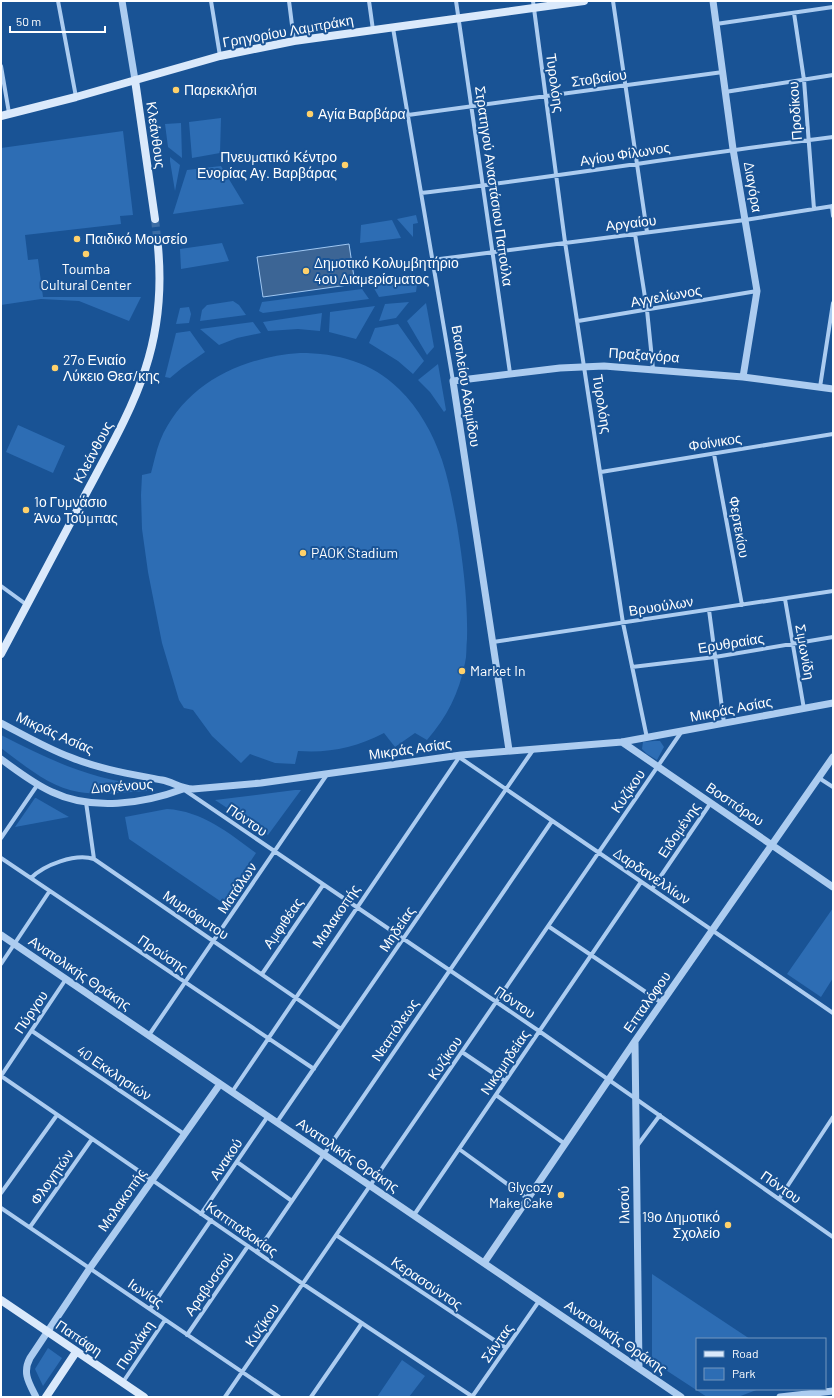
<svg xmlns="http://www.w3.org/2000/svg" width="834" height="1398" font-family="Barlow,sans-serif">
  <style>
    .green { fill: #2d6db4 }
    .water { fill: #3c6595; stroke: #9fc7f2 }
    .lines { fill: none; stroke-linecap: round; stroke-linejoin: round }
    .secondary-tunnel { stroke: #3c6da5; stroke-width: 8; stroke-dasharray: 8 4; stroke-linecap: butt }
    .minor { stroke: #acccf0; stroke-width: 4 }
    .tertiary { stroke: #acccf0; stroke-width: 7 }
    .secondary { stroke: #dae9fb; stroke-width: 8 }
    .poi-dot { fill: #ffd16b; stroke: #195395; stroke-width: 1.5 }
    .labels { text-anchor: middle; stroke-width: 4; stroke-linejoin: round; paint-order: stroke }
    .street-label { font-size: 14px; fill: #fff; stroke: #195395 }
    .poi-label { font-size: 14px; fill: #fff; stroke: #195395; text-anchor: start }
  </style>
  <rect width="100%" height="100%" fill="#195395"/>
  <path class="green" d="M221,118L220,153L192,158L189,122Z
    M181,123L182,158L168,147L165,124Z
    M123,131L133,215L120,216L121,224L25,235L28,260L38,259L43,297H141L129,321L79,301L41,299L1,305V148Z
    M170,157L180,165L175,191L170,161Z
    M221,166L244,204L173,214L187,170Z
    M416,215L418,223L413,224V237L397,219Z
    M392,220L401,238L360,243L361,225Z
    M222,243L229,261L181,269L180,249Z
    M418,277L416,292L379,297L371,283Z
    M362,289L369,299L263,313L259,311L262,302Z
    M233,301L239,305L246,315L200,321L202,310L207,305Z
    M409,302L396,318L379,321L385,304Z
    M426,303L434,347L427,355L407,321Z
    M375,306L356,339L329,332L330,312Z
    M189,307L191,314L189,323L176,324L180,308Z
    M322,313L320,331L298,329L268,331L263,322Z
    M253,322L261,333L237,338L219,345L200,329Z
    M398,324L424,361L413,374L398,361L369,343L375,328Z
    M190,331L205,352L182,368L170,378L165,377L176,333Z
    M300,353C337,353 372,362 399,389C419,408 433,434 442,460C449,481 453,504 457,525C463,563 468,601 467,639C466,647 467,655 465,663C459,693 447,717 427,740L415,733L395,747L384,733C355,748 330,753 298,751L295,764L275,763L250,754L241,763L212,736L193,710L184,708L179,700L162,643L148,572L142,529L141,495L142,475L151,473C154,462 156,451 160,441C184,384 241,357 300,353Z
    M438,364L446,410L444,412L430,392L418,380Z
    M18,425L65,446L53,473L6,452Z
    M1,735C50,760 91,780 146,785L147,791C124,792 101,796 79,792C49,787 24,765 1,748Z
    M654,741H660L664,747L657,760L647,754L642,749L643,742Z
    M295,790H301L268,835L215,800Z
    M35,798H36L69,817L15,827Z
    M167,809C202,811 229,833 256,853L223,903L129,839L125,817Z
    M833,908V978L821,997L787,974Z
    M652,1274L750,1339H697V1389H759L738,1397H707L652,1361Z
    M48,1348L62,1358L43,1386L35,1369Z
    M402,1360L425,1376L409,1397H377Z"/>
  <path class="water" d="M349,244L355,284L263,297L257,257Z"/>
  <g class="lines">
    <path class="secondary-tunnel" d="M155,219L158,247"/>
    <path class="minor" d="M58,1L76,97
      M211,1L220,56
      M289,1L294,41
      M369,1L373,30
      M456,1L510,373
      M533,1L565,242L623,623L647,738
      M613,1L647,232
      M794,13L804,80L814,209
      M716,24L833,7
      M393,28L453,381
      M1,66L9,113
      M725,92L833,75
      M408,115L723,72
      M421,193C558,177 695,154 833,137
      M832,206L833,216
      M635,234L647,310L653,369
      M432,260L745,220L833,206
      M578,321L757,291
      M820,387L833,303
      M714,454L742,605
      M601,472L833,434
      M1,586L27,605
      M785,599L804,709
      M709,610L724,723
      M493,642L833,591
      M632,667L715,657L833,637
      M459,757L833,1013
      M819,778L833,787
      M183,789L539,1031L833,1237
      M86,802L94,859
      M1,838L38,784
      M1,858L314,1069
      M31,878C44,865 75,853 94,859L341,1029
      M652,889L710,804
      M548,926L662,1003
      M1,964L49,892
      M262,974L323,885
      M32,1031L184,1134
      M149,1035L328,773
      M462,1052L505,1081
      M1,1076L303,1284L473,1397
      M1,1076L66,979
      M232,1092L460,756
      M496,1095L565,1144
      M277,1122L533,750
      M637,1146L660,1115
      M459,1149L528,1199
      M237,1162L292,1201
      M1,1193L57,1115
      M779,1199L833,1117
      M1,1208L279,1397
      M201,1214L268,1116
      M414,1215L641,882
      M30,1227L92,1139
      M336,1235L506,1348
      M257,1252L552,821
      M150,1309L211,1220
      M187,1335L248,1246
      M123,1382L165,1320
      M225,1397L682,731
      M311,1397L362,1323
      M472,1397L539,1301"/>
    <path class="tertiary" d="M122,1L135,80
      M713,1L733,149L757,291L743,377
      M1,723C24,735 46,748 70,757C99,769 131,774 162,780C173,782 181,789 193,789L261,783L461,755L622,742L833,703
      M622,742L833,887
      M509,750L453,381L560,368L604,366L743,377L833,389
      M1,759C17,771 34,784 52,792C92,811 143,804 183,789
      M1,935L681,1397
      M635,1042L639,1368
      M484,1263L635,1041L833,757
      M36,1397C29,1383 22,1373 30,1358L90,1268L220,1084
      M780,1397L833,1391"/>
    <path class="secondary" d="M135,80L155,219
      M1,116L76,97L220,56L294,41L584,1
      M1,654C28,603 55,552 82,501C129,412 168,353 158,247
      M1,1300L144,1397
      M46,1397L76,1352"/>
  </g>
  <g class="poi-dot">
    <circle cx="176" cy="90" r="4"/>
    <circle cx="310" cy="114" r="4"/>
    <circle cx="345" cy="165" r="4"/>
    <circle cx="77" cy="239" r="4"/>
    <circle cx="86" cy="254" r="4"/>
    <circle cx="306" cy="271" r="4"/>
    <circle cx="55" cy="368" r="4"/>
    <circle cx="26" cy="510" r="4"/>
    <circle cx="303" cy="553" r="4"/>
    <circle cx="462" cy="671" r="4"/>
    <circle cx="561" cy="1195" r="4"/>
    <circle cx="728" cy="1225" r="4"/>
  </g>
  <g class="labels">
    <g class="street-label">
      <text transform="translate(288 31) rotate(-10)" y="5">Γρηγορίου Λαμπράκη</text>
      <text transform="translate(599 78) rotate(-8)" y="5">Στοβαίου</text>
      <text transform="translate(555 83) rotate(82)" y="5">Τυρολόης</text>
      <text transform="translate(795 111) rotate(-94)" y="5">Προδίκου</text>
      <text transform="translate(156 135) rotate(82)" y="5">Κλεάνθους</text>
      <text transform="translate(625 154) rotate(-9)" y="5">Αγίου Φίλωνος</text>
      <text transform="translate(494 186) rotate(82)" y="5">Στρατηγού Αναστάσιου Παπούλα</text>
      <text transform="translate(753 187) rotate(80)" y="5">Διαγόρα</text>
      <text transform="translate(631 223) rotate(-7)" y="5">Αργαίου</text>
      <text transform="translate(666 296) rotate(-10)" y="5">Αγγελίωνος</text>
      <text transform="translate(644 355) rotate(4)" y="5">Πραξαγόρα</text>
      <text transform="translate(466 386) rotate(81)" y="5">Βασιλείου Αδαμίδου</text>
      <text transform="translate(602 404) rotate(81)" y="5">Τυρολόης</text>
      <text transform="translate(715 442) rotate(-9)" y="5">Φοίνικος</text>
      <text transform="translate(93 452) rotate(-62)" y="5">Κλεάνθους</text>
      <text transform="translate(739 527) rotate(80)" y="5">Φερτεκίου</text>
      <text transform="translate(661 606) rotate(-9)" y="5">Βρυούλων</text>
      <text transform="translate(731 643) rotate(-9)" y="5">Ερυθραίας</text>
      <text transform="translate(805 652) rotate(80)" y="5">Σιμωνίδη</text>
      <text transform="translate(731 709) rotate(-11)" y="5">Μικράς Ασίας</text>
      <text transform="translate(55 733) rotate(24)" y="5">Μικράς Ασίας</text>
      <text transform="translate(410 749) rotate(-8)" y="5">Μικράς Ασίας</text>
      <text transform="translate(122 786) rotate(-4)" y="5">Διογένους</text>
      <text transform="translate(628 791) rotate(-56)" y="5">Κυζίκου</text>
      <text transform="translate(735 804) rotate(34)" y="5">Βοσπόρου</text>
      <text transform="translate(247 820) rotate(34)" y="5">Πόντου</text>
      <text transform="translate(679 830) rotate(-56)" y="5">Ειδομένης</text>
      <text transform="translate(652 876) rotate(34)" y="5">Δαρδανελλίων</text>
      <text transform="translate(237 888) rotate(-56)" y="5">Ματάλων</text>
      <text transform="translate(196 915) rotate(34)" y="5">Μυριόφυτου</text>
      <text transform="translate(336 916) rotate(-56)" y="5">Μαλακοπής</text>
      <text transform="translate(283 923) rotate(-55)" y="5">Αμφιθέας</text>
      <text transform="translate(397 929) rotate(-56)" y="5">Μηδείας</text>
      <text transform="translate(163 954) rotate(34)" y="5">Προύσης</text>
      <text transform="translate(80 973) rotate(34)" y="5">Ανατολικής Θράκης</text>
      <text transform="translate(515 1002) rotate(34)" y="5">Πόντου</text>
      <text transform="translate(647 1002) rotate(-55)" y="5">Επταλόφου</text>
      <text transform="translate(31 1012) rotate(-56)" y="5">Πύργου</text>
      <text transform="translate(395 1030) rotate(-56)" y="5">Νεαπόλεως</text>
      <text transform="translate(445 1058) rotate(-56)" y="5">Κυζίκου</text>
      <text transform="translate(505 1062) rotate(-56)" y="5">Νικομηδείας</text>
      <text transform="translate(114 1073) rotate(34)" y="5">40 Εκκλησιών</text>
      <text transform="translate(348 1155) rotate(34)" y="5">Ανατολικής Θράκης</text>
      <text transform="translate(226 1159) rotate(-56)" y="5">Ανακού</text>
      <text transform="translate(52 1177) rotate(-55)" y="5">Φλογητών</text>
      <text transform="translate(781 1187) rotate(35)" y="5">Πόντου</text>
      <text transform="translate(122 1200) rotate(-55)" y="5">Μαλακοπής</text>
      <text transform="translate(624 1205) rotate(-91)" y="5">Ιλισού</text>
      <text transform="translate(242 1229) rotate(35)" y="5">Καππαδοκίας</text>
      <text transform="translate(427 1283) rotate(34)" y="5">Κερασούντος</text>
      <text transform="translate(209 1284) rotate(-55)" y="5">Αραβυσσού</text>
      <text transform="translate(146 1293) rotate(34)" y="5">Ιωνίας</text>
      <text transform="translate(262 1325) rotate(-56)" y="5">Κυζίκου</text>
      <text transform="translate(616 1337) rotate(34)" y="5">Ανατολικής Θράκης</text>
      <text transform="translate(79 1338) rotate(34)" y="5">Παπάφη</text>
      <text transform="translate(497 1343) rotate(-55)" y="5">Σάντας</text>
      <text transform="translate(135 1345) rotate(-56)" y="5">Πουλάκη</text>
    </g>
    <g class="poi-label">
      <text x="184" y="95">Παρεκκλήσι</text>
      <text x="318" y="119">Αγία Βαρβάρα</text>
      <text x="337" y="162" text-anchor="end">Πνευματικό Κέντρο<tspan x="337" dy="16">Ενορίας Αγ. Βαρβάρας</tspan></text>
      <text x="85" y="244">Παιδικό Μουσείο</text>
      <text x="314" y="268">Δημοτικό Κολυμβητήριο<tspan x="314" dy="16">4ου Διαμερίσματος</tspan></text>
      <text x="86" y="274" text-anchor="middle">Toumba<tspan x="86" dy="16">Cultural Center</tspan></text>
      <text x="63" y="365">27o Ενιαίο<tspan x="63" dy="16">Λύκειο Θεσ/κης</tspan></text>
      <text x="34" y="507">1ο Γυμνάσιο<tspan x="34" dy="16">Άνω Τούμπας</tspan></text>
      <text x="311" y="558">PAOK Stadium</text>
      <text x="470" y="676">Market In</text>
      <text x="553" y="1192" text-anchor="end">Glycozy<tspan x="553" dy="16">Make Cake</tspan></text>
      <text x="720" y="1222" text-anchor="end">19ο Δημοτικό<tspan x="720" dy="16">Σχολείο</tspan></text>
    </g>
  </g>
  <rect width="834" height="1398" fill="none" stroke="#ffffff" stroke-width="4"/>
  <rect x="696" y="1338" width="130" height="52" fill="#195395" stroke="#7598bf"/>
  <rect x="704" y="1351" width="20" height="6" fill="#dae9fb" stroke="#7598bf"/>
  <text x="732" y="1358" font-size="12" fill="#ffffff">Road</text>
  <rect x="704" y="1368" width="20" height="12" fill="#2d6db4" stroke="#7598bf"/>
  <text x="732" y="1378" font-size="12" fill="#ffffff">Park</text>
  <path d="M10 26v6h95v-6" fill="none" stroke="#ffffff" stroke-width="2"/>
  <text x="16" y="26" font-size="12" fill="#ffffff" stroke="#195395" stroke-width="3" paint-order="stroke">50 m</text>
</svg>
